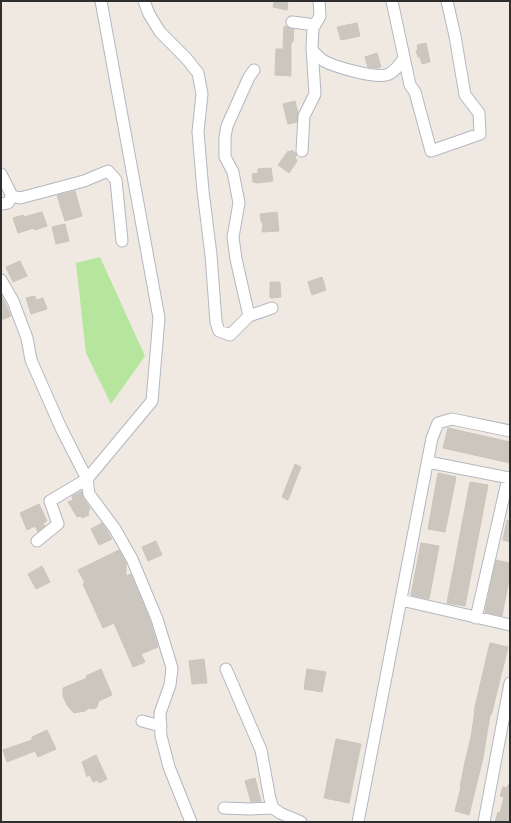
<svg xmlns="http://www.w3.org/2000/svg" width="511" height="823" font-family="'Roboto Condensed',sans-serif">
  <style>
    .green { fill: #b6e59e }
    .building { fill: #cbc7bf; stroke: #cbc5ba }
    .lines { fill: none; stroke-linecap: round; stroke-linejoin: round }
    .minor-casing { stroke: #b4b7c1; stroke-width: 13 }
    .minor { stroke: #fff; stroke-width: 11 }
  </style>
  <rect width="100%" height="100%" fill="#efe9e1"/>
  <path class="green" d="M100,257L145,356L111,404L86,353L76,263Z"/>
  <path class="building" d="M274,1H288L287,10L273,7Z
    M357,23L360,36L341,40L337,27Z
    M284,26L294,29L293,42H291V76L275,75L276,49H283Z
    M426,43L430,62L422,64L420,57H418L416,51L418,50L417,45Z
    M377,53L381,67L377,68L368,67L365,57Z
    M295,101L298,113L297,122L288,124L283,104Z
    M292,150L297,155L295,157L297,161L289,173L278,165L288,151L290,152Z
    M271,168L273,181L258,183L253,182L252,174L258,173V169Z
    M75,191L82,216L65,221L57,195Z
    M42,212L47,226L35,230L34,228L18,233L13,218L23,215L24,217Z
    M277,212L279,231L262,232L263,224L261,221L260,214Z
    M65,224L69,241L56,244L52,227Z
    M20,261L27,276L13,282L6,267Z
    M322,277L326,290L312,295L308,282Z
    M270,282H280L281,297L270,298Z
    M1,294L11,316L1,320Z
    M35,296L36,300L43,298L47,309L31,314L26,298Z
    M448,428L510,442V463L443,448Z
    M295,464L301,467L288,500L282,497Z
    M438,473L456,477L445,532L428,529Z
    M470,482L488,485L465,606L447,603Z
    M82,491L83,498L90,508L88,513L89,515L82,518L80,516L77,517L68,502L73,500L72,496Z
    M39,504L47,521L43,523L45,526L38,532L35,526L27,530L20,513Z
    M507,520L510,521V542L503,540Z
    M102,523L112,539L99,545L91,529Z
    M156,541L162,555L148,561L142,547Z
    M421,543L439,546L429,599L411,595Z
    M119,550L126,563V576L131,574L150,621L158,647L141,654L145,662L133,667L114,623L103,628L83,584L85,583L78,570Z
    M496,560L510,563V574L502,616L485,612Z
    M42,566L50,582L36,589L28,574Z
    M490,643L508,647L492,712L491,715H490L483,758L469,815L455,811L461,787H460L465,762L471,737L475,711H474Z
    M204,659L207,683L192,684L189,661Z
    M101,669L112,695L99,701L97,707L94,709L89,708L85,711L74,713L72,711L67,705L63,696V688L87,678L86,676Z
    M307,669L326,672L322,692L304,689Z
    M47,730L56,749L38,757L35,751L7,762L3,750L32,740V737Z
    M336,739L361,744L349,803L324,798Z
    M96,755L107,779L99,783L98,780L93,782L90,775L87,777L82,762Z
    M255,778L261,801L251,802L245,781Z
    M508,785H510V822H495L498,812L500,813L504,797L500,796L503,787L507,788Z"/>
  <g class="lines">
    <defs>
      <path id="minor" d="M101,1L159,318L152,401L87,479L89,494L115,529L132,559L157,619L172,668L170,685L160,713L161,736L169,767L191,822
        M144,1L149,14L160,32L186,58L198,73L202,94L198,132L203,191L211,255L216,322L219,331L230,335L249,316L236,259L233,237L239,203L233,172L225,157V137L227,126L249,77L254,70
        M392,1L410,85L415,92L431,151L480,134L479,113L465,95L455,36L447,1
        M292,22L315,25
        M312,50C316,54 319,58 324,61C335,67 374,78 386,75C394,73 400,64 404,58
        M302,151L304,116L315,94L312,47L313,28L320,16L319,1
        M1,174L12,196L8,203L1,204
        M12,196L20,198L39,193L84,181L108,171L116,180L122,241
        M1,280L13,301L27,338L31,360L61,428L87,479L50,501L58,524L37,541
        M249,316L272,308
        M428,462L510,478
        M401,600L510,625
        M476,618L508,478
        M226,669L261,750L270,799L273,808L280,813L301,822
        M142,721L161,726
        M224,808L250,809L273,808
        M358,822L432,438L438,423L452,419L510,431
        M484,822L510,683"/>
    </defs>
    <use href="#minor" class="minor-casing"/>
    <use href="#minor" class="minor"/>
  </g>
  <rect width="511" height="823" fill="none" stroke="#2e2e2e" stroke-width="4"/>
</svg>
